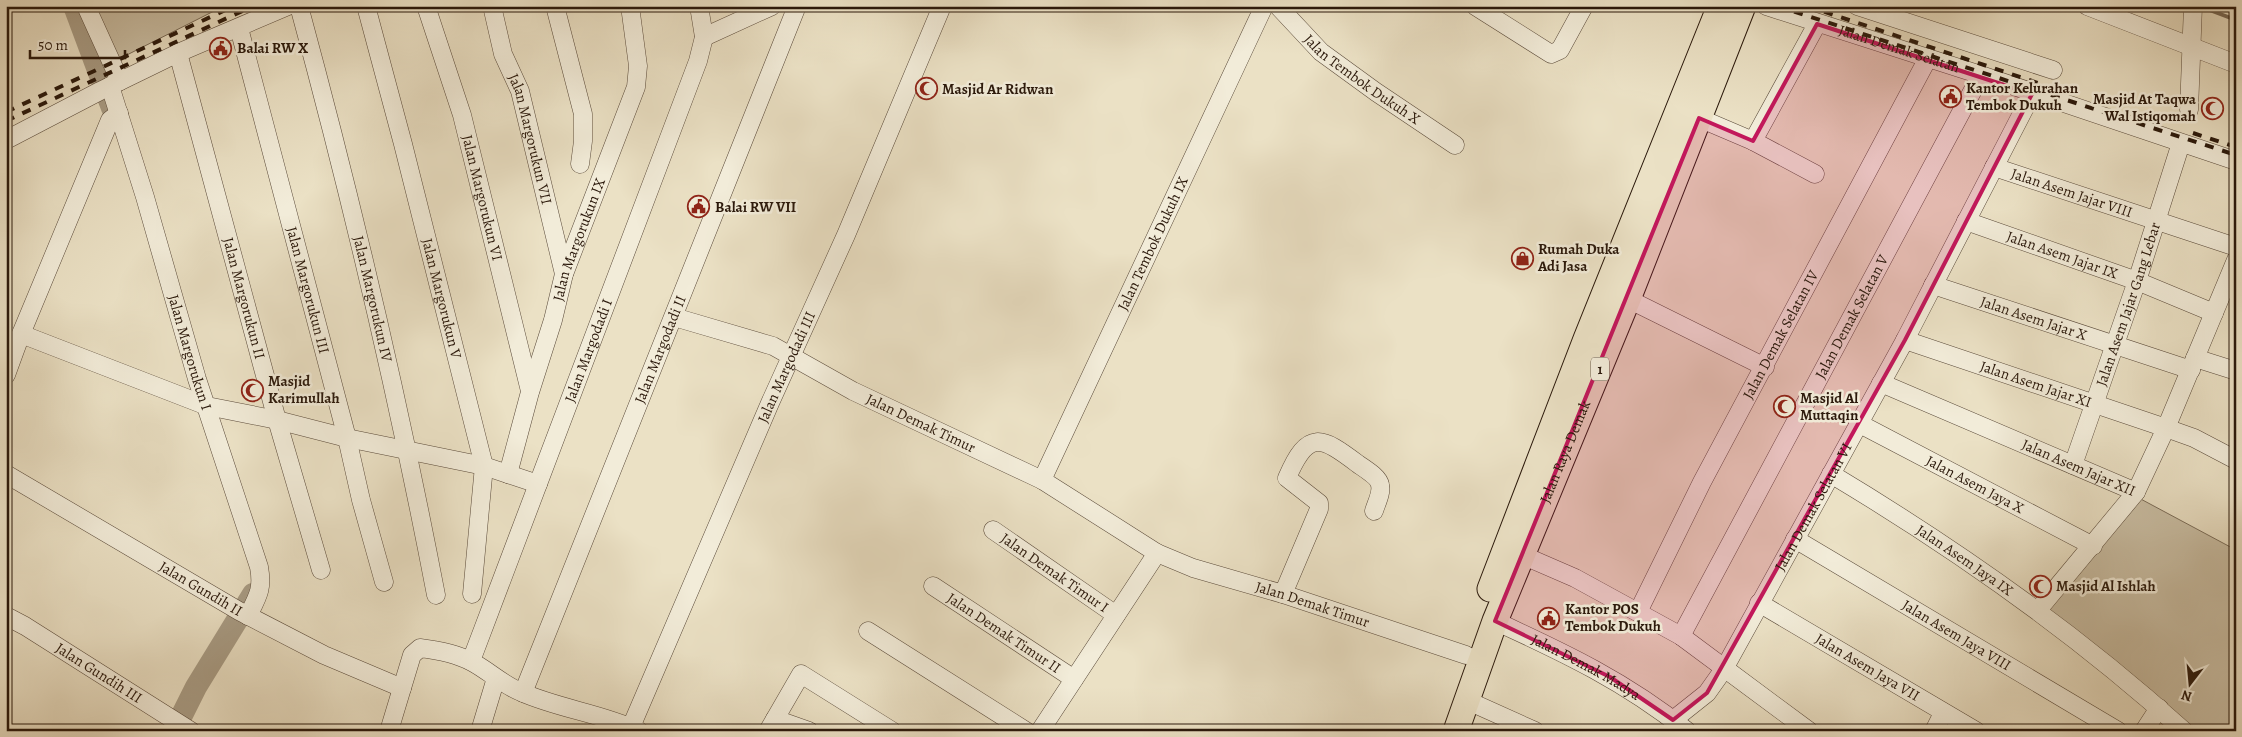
<svg xmlns="http://www.w3.org/2000/svg" width="2242" height="737" font-family="Alegreya,serif">
  <style>
    .green { fill: #cabfa5; stroke: #7a6c58 }
    .lines { fill: none; stroke-linecap: round; stroke-linejoin: round }
    .stream { stroke: #766855; stroke-width: 4 }
    .river { stroke: #a99d86; stroke-width: 22 }
    .minor-casing { stroke: #5a4a3a; stroke-width: 19 }
    .highway-casing { stroke: #2a180b; stroke-width: 27 }
    .minor { stroke: #f2ecd9; stroke-width: 18 }
    .highway { stroke: #ebe1c5; stroke-width: 25 }
    .rail { stroke: #2a180b; stroke-width: 4; stroke-dasharray: 9 9; stroke-linecap: butt }
    .marked { fill: #c2185b; fill-opacity: 0.2; stroke: #c2185b; stroke-width: 4; stroke-linejoin: round }
    .labels { text-anchor: middle; stroke-width: 5; stroke-linejoin: round; paint-order: stroke }
    .shield { fill: #f2ecd9; stroke: #665849; stroke-width: 1 }
    .shield-label { font-size: 14px; font-weight: bold; fill: #2a180b }
    .poi-label { font-size: 15px; font-weight: bold; fill: #2a180b; stroke: #f2ecd9; text-anchor: start }
    .street-label { font-size: 15px; fill: #2a180b; stroke: #f2ecd9 }
  </style>
  <rect width="100%" height="100%" fill="#ebe1c5"/>
  <filter id="stains"><feTurbulence type="fractalNoise" baseFrequency=".004" numOctaves="4"/><feColorMatrix values="0 0 0 0 .2 0 0 0 0 .09 0 0 0 0 .02 0 0 0 .5 -.17"/></filter>
  <radialGradient id="worn" r=".72"><stop offset=".6" stop-color="#630" stop-opacity="0"/><stop offset="1" stop-color="#630" stop-opacity=".3"/></radialGradient>
  <path class="green" d="M79,6H224L105,66Z
    M2137,497L2236,550V731H2187L2040,609Z"/>
  <g class="lines">
    <path class="stream" d="M2199,6L2236,20"/>
    <path class="river" d="M74,6L112,108
      M174,731L196,687L253,594"/>
    <defs>
      <g id="minor">
        <path d="M86,6L120,81"/>
        <path id="s1" d="M299,6C352,201 398,397 436,595"/>
        <path id="s2" d="M366,6L403,144L484,466L472,594"/>
        <path id="s3" d="M426,6L462,115L530,391"/>
        <path id="s4" d="M492,6L503,54L520,91L564,274"/>
        <path d="M555,6L583,114V141L580,164"/>
        <path id="s5" d="M1278,6L1321,52L1376,92L1455,145"/>
        <path d="M1475,6L1551,54L1560,50L1584,6"/>
        <path id="s6" d="M1766,6L1981,75L2236,161"/>
        <path d="M1857,6L2053,70"/>
        <path d="M2087,6L2236,64"/>
        <path id="s7" d="M239,28L347,438L361,500L384,582"/>
        <path d="M704,37L772,6"/>
        <path id="s8" d="M178,53L277,420L321,570"/>
        <path id="s9" d="M110,86L145,197L197,379L259,567C263,589 258,596 248,616"/>
        <path d="M2189,110L2193,6"/>
        <path d="M1699,118L1753,141L1815,174"/>
        <path d="M6,140L100,91L178,53L288,6"/>
        <path d="M1753,141L1817,24"/>
        <path id="s10" d="M1994,167L2236,247"/>
        <path id="s11" d="M1966,221L2137,281L2214,313"/>
        <path id="s12" d="M1933,285L2191,370"/>
        <path d="M1628,299L1765,367"/>
        <path id="s13" d="M674,317L773,346L853,391L1042,480L1157,553L1193,568L1283,594L1466,655"/>
        <path d="M21,334L207,406L277,420L347,438L484,466L538,484"/>
        <path id="s14" d="M1905,340L2166,428L2194,438L2236,460"/>
        <path d="M2195,358L2236,371"/>
        <path d="M6,375L21,334L110,120L119,113"/>
        <path id="s15" d="M1881,383L2136,492L2038,610"/>
        <path id="s16" d="M1858,423L2093,546"/>
        <path id="s17" d="M2073,465L2137,281L2181,143"/>
        <path id="s18" d="M6,474L239,611L324,655L402,688"/>
        <path id="s19" d="M508,474L530,392L553,320L564,274L636,87L638,66L630,6"/>
        <path id="s20" d="M1831,474C1956,549 2076,633 2184,731"/>
        <path id="s21" d="M1042,480L1264,6"/>
        <path d="M2136,492L2166,428L2236,260"/>
        <path id="s22" d="M993,530L1116,615"/>
        <path id="s23" d="M1795,539L2118,731"/>
        <path d="M1522,555L1575,578L1681,636L1809,731"/>
        <path id="s24" d="M933,586L1074,679"/>
        <path d="M1283,594L1319,509V503L1287,478C1308,429 1321,436 1358,464C1365,469 1379,477 1380,485C1382,493 1376,504 1374,511"/>
        <path id="s25" d="M1759,603L1976,731"/>
        <path id="s26" d="M1638,612L1702,482L1928,58"/>
        <path id="s27" d="M6,616L25,626L191,731"/>
        <path id="s28" d="M1495,621C1565,653 1626,682 1687,731"/>
        <path d="M868,631L1026,731"/>
        <path id="s29" d="M1681,636L1981,75"/>
        <path id="s30" d="M471,661L698,61L704,37L699,6"/>
        <path id="s31" d="M523,693L797,6"/>
        <path d="M1466,700L1535,731"/>
        <path d="M775,719L809,731"/>
        <path id="s32" d="M1673,720L1707,693L1724,669L1905,340L2032,94"/>
        <path id="s33" d="M631,727L770,403L846,235L942,6"/>
        <path d="M389,731L412,655L420,648C437,650 457,654 472,662C489,671 503,685 521,692C559,709 601,713 639,731"/>
        <path d="M480,731L496,678"/>
        <path d="M768,731L801,674L892,731"/>
        <path d="M1040,731L1157,553"/>
        <path d="M1934,731L1943,713"/>
        <path d="M2144,731L2159,708"/>
      </g>
      <g id="highway">
        <path d="M1490,589L1586,339L1720,6"/>
        <path id="s34" d="M1456,731L1495,621L1628,299L1743,6"/>
      </g>
    </defs>
    <use href="#minor" class="minor-casing"/>
    <use href="#highway" class="highway-casing"/>
    <use href="#minor" class="minor"/>
    <use href="#highway" class="highway"/>
    <path class="rail" d="M1777,6L2236,155
      M1807,6L2041,84
      M6,112L234,6
      M6,121L253,6
      M2193,133L2236,147"/>
  </g>
  <path class="marked" d="M1817,24L2032,94L1905,340L1707,693L1673,720L1610,677L1495,621L1699,118L1753,141Z"/>
  <defs>
    <symbol id="civic-ring" viewBox="-11 -11 22 22"><circle r="9.5" fill="#f2ecd9" stroke="#8f2418" stroke-width="1.5"/><path d="M-.6-6.5H3V-4.5H.6V-3L4-1V1h2V6H-6V1h2V-1L-.6-3ZM-1.2 2.5V6h2.4V2.5Z" fill="#8f2418"/></symbol>
    <symbol id="mosque-ring" viewBox="-11 -11 22 22"><circle r="9.5" fill="#f2ecd9" stroke="#8f2418" stroke-width="1.5"/><path d="M3.5-4.9A6 6 0 1 0 3.5 4.9A5 5 0 1 1 3.5-4.9Z" fill="#8f2418"/></symbol>
    <symbol id="shop-ring" viewBox="-11 -11 22 22"><circle r="9.5" fill="#f2ecd9" stroke="#8f2418" stroke-width="1.5"/><path d="M-5-2.5h2.3a2.7 3.5 0 0 1 5.4 0H5L5.5 6h-11ZM-1.5-2.5h3a1.5 2.3 0 0 0-3 0Z" fill="#8f2418"/></symbol>
  </defs>
  <g fill-rule="evenodd">
    <use href="#civic-ring" x="208" y="36" width="25" height="25"/>
    <use href="#mosque-ring" x="914" y="76" width="25" height="25"/>
    <use href="#civic-ring" x="1938" y="84" width="25" height="25"/>
    <use href="#mosque-ring" x="2200" y="96" width="25" height="25"/>
    <use href="#civic-ring" x="686" y="194" width="25" height="25"/>
    <use href="#shop-ring" x="1510" y="246" width="25" height="25"/>
    <use href="#mosque-ring" x="240" y="378" width="25" height="25"/>
    <use href="#mosque-ring" x="1772" y="394" width="25" height="25"/>
    <use href="#mosque-ring" x="2028" y="574" width="25" height="25"/>
    <use href="#civic-ring" x="1536" y="606" width="25" height="25"/>
  </g>
  <g class="labels">
    <rect class="shield" x="1591" y="357.5" width="18" height="23" rx="4"/>
    <g class="shield-label">
      <text x="1600" y="374">1</text>
    </g>
    <g class="poi-label">
      <text x="237" y="53">Balai RW X</text>
      <text x="1966" y="93">Kantor Kelurahan<tspan x="1966" dy="17">Tembok Dukuh</tspan></text>
      <text x="942" y="94">Masjid Ar Ridwan</text>
      <text x="2196" y="104" text-anchor="end">Masjid At Taqwa<tspan x="2196" dy="17">Wal Istiqomah</tspan></text>
      <text x="715" y="212">Balai RW VII</text>
      <text x="1538" y="254">Rumah Duka<tspan x="1538" dy="17">Adi Jasa</tspan></text>
      <text x="268" y="386">Masjid<tspan x="268" dy="17">Karimullah</tspan></text>
      <text x="1800" y="403">Masjid Al<tspan x="1800" dy="17">Muttaqin</tspan></text>
      <text x="2056" y="591">Masjid Al Ishlah</text>
      <text x="1565" y="614">Kantor POS<tspan x="1565" dy="17">Tembok Dukuh</tspan></text>
    </g>
    <g class="street-label">
      <text dy="5" stroke="none"><textPath href="#s6" startOffset="140">Jalan Demak Selatan</textPath></text>
      <text dy="5" stroke="none"><textPath href="#s5" startOffset="112">Jalan Tembok Dukuh X</textPath></text>
      <text dy="5" stroke="none"><textPath href="#s4" startOffset="139">Jalan Margorukun VII</textPath></text>
      <text dy="5" stroke="none"><textPath href="#s10" startOffset="82">Jalan Asem Jajar VIII</textPath></text>
      <text dy="5" stroke="none"><textPath href="#s3" startOffset="200">Jalan Margorukun VI</textPath></text>
      <text dy="5" stroke="none"><textPath href="#s19" startOffset="245">Jalan Margorukun IX</textPath></text>
      <text dy="5" stroke="none"><textPath href="#s21" startOffset="261">Jalan Tembok Dukuh IX</textPath></text>
      <text dy="5" stroke="none"><textPath href="#s11" startOffset="102">Jalan Asem Jajar IX</textPath></text>
      <text dy="5" stroke="none"><textPath href="#s7" startOffset="271">Jalan Margorukun III</textPath></text>
      <text dy="5" stroke="none"><textPath href="#s8" startOffset="254">Jalan Margorukun II</textPath></text>
      <text dy="5" stroke="none"><textPath href="#s2" startOffset="302">Jalan Margorukun V</textPath></text>
      <text dy="5" stroke="none"><textPath href="#s1" startOffset="302">Jalan Margorukun IV</textPath></text>
      <text dy="5" stroke="none"><textPath href="#s17" startOffset="170">Jalan Asem Jajar Gang Lebar</textPath></text>
      <text dy="5" stroke="none"><textPath href="#s29" startOffset="362">Jalan Demak Selatan V</textPath></text>
      <text dy="5" stroke="none"><textPath href="#s12" startOffset="106">Jalan Asem Jajar X</textPath></text>
      <text dy="5" stroke="none"><textPath href="#s26" startOffset="312">Jalan Demak Selatan IV</textPath></text>
      <text dy="5" stroke="none"><textPath href="#s30" startOffset="332">Jalan Margodadi I</textPath></text>
      <text dy="5" stroke="none"><textPath href="#s31" startOffset="370">Jalan Margodadi II</textPath></text>
      <text dy="5" stroke="none"><textPath href="#s9" startOffset="278">Jalan Margorukun I</textPath></text>
      <text dy="5" stroke="none"><textPath href="#s33" startOffset="392">Jalan Margodadi III</textPath></text>
      <text dy="5" stroke="none"><textPath href="#s14" startOffset="138">Jalan Asem Jajar XI</textPath></text>
      <text dy="5" stroke="none"><textPath href="#s13" startOffset="270">Jalan Demak Timur</textPath></text>
      <text dy="5" stroke="none"><textPath href="#s34" startOffset="300">Jalan Raya Demak</textPath></text>
      <text dy="5" stroke="none"><textPath href="#s15" startOffset="215">Jalan Asem Jajar XII</textPath></text>
      <text dy="5" stroke="none"><textPath href="#s16" startOffset="132">Jalan Asem Jaya X</textPath></text>
      <text dy="5" stroke="none"><textPath href="#s32" startOffset="258">Jalan Demak Selatan VI</textPath></text>
      <text dy="5" stroke="none"><textPath href="#s20" startOffset="159">Jalan Asem Jaya IX</textPath></text>
      <text dy="5" stroke="none"><textPath href="#s22" startOffset="75">Jalan Demak Timur I</textPath></text>
      <text dy="5" stroke="none"><textPath href="#s18" startOffset="226">Jalan Gundih II</textPath></text>
      <text dy="5" stroke="none"><textPath href="#s13" startOffset="704">Jalan Demak Timur</textPath></text>
      <text dy="5" stroke="none"><textPath href="#s24" startOffset="85">Jalan Demak Timur II</textPath></text>
      <text dy="5" stroke="none"><textPath href="#s23" startOffset="188">Jalan Asem Jaya VIII</textPath></text>
      <text dy="5" stroke="none"><textPath href="#s28" startOffset="102">Jalan Demak Madya</textPath></text>
      <text dy="5" stroke="none"><textPath href="#s25" startOffset="126">Jalan Asem Jaya VII</textPath></text>
      <text dy="5" stroke="none"><textPath href="#s27" startOffset="109">Jalan Gundih III</textPath></text>
    </g>
  </g>
  <rect width="2242" height="737" fill="none" stroke="#ebe1c5" stroke-width="25"/>
  <rect x="8" y="8" width="2227" height="722" fill="none" stroke="#2a180b" stroke-width="2.5"/>
  <rect x="12" y="12" width="2217" height="712" fill="none" stroke="#2a180b"/>
  <g transform="translate(2190 684) rotate(196)" stroke="#f2ecd9" stroke-width="4" paint-order="stroke">
  <path d="M0-4L9 19L0 12L-9 19Z" fill="#2a180b"/>
  <text y="-8" font-size="14" font-weight="bold" text-anchor="middle" fill="#2a180b">N</text>
  </g>
  <path d="M30 50v8h95v-8" fill="none" stroke="#2a180b" stroke-width="2.5"/>
  <text x="38" y="50" font-size="15" fill="#2a180b" stroke="#f2ecd9" stroke-width="4" paint-order="stroke">50 m</text>
  <rect width="100%" height="100%" filter="url(#stains)"/>
  <rect width="100%" height="100%" fill="url(#worn)"/>
</svg>
